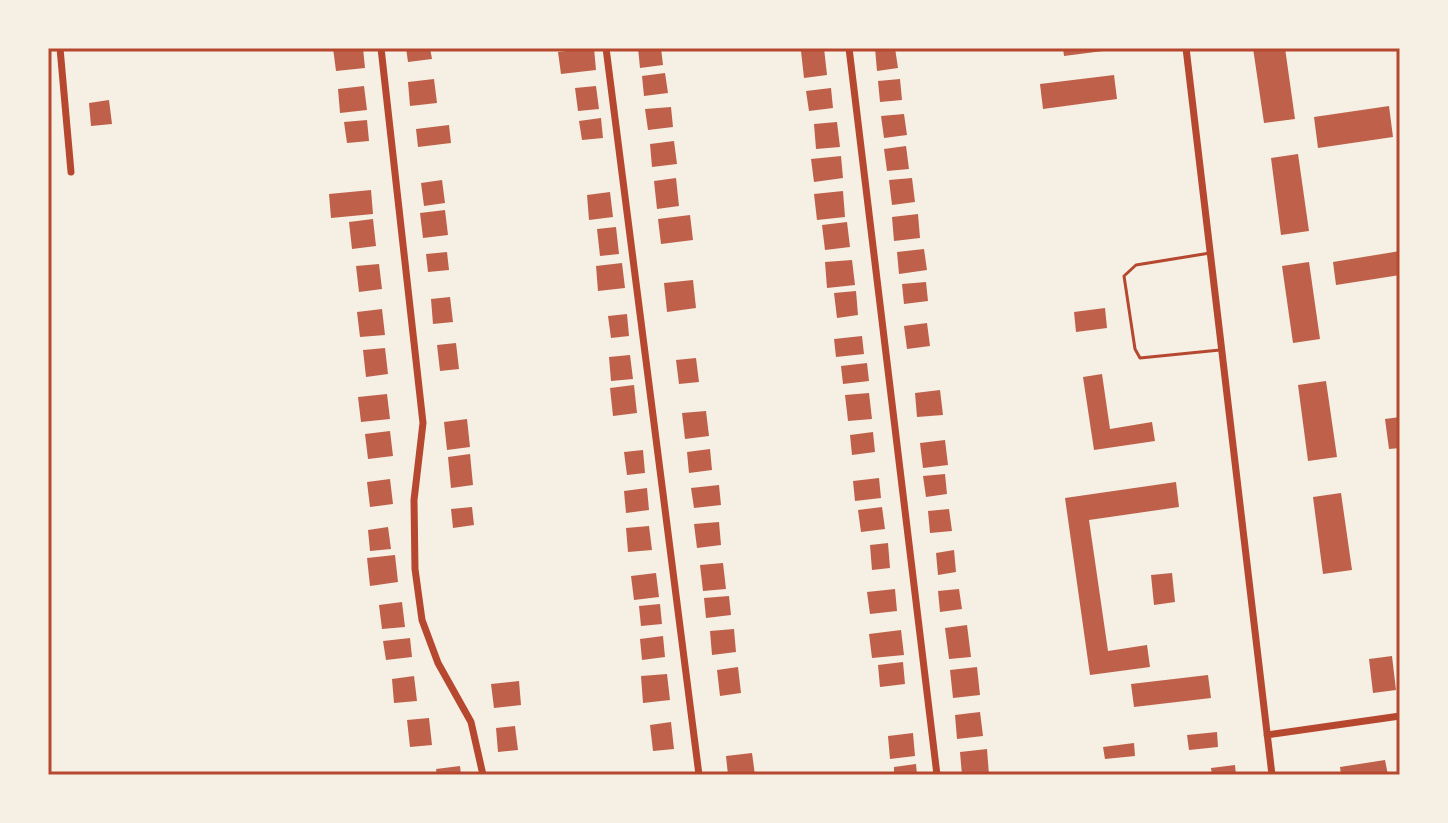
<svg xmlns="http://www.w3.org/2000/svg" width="1448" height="823" font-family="Roboto,sans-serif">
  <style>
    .building { fill: #bf614a }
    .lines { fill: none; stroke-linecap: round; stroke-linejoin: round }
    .service { stroke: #b5482f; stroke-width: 3 }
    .minor { stroke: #b5482f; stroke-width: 7 }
    .neatline { fill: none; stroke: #b5482f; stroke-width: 3 }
  </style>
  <rect width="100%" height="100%" fill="#f6efe4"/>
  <path class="building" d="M333,48H363L365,68L336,71Z
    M406,48H430L432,59L408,62Z
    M594,48L596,70L561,74L558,52Z
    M638,48H661L663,65L640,68Z
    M824,48L827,75L804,78L801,51Z
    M875,48H895L898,68L877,71Z
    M1063,48H1111V50L1064,56Z
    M1253,48H1285L1295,119L1264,123Z
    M665,73L668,93L644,96L642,76Z
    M1114,75L1117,99L1043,109L1040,84Z
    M434,79L437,103L410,106L408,82Z
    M900,79L902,100L880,102L878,81Z
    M364,86L367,110L340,113L338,89Z
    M596,86L599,109L578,111L575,88Z
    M831,88L833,108L809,111L806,91Z
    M109,100L112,124L91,126L89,103Z
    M1389,106L1393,137L1318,148L1314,117Z
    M671,107L673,127L648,130L645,109Z
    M904,114L907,135L884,138L881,116Z
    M601,118L603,138L582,140L579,121Z
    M367,120L369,141L347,143L344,122Z
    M837,122L840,147L816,149L814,124Z
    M449,125L451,143L418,147L416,129Z
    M674,141L677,164L652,167L650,144Z
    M906,146L909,169L887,171L884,149Z
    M1298,154L1309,231L1281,235L1271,158Z
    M841,156L843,178L814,182L811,159Z
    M676,178L679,206L657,209L654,181Z
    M912,178L915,202L892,205L889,180Z
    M442,180L445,203L424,206L421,183Z
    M371,190L373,214L331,218L329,194Z
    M843,191L845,217L817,220L814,194Z
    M610,192L613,217L589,220L587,195Z
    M445,210L448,235L423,238L420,213Z
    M918,214L920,238L894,241L892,217Z
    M690,215L693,240L661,244L658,219Z
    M373,219L376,246L352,249L349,222Z
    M847,222L850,247L825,250L822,225Z
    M616,227L619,254L600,256L597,229Z
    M924,249L927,270L899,274L897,252Z
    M1400,251V275L1336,285L1333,262Z
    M447,252L449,270L428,272L426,254Z
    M852,260L855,285L827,288L825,262Z
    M1309,262L1320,339L1293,343L1282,266Z
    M622,263L625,288L598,291L596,266Z
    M379,264L382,289L359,292L356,266Z
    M693,280L696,308L667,312L664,283Z
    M926,282L928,301L904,304L902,284Z
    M856,291L858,315L837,318L834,293Z
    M450,297L453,322L433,324L431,299Z
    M1105,308L1107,328L1076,332L1074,312Z
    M382,309L385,335L360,337L357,312Z
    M627,314L629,336L611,338L608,316Z
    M927,323L930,346L907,349L904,326Z
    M862,336L864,354L836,357L834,339Z
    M456,343L459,369L440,371L437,345Z
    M385,348L388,374L366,377L363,350Z
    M630,355L633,379L611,381L609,357Z
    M696,358L699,382L679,384L676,360Z
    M867,363L869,381L843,384L841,366Z
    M1102,374L1110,429L1152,422L1155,441L1094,450L1083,377Z
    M1326,381L1337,457L1308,461L1298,385Z
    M634,385L637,413L613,416L610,388Z
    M940,390L943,415L917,417L915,393Z
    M869,393L872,419L848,421L845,395Z
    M387,394L390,419L361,422L358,397Z
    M706,411L709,436L685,439L682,413Z
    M1400,417V448L1389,449L1385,419Z
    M467,419L470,447L447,450L444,422Z
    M390,431L393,456L368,459L365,434Z
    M873,432L875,452L852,455L850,435Z
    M945,440L948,465L923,468L920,443Z
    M710,449L712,470L689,473L687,452Z
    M643,450L645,473L627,475L624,452Z
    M470,454L473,485L451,488L448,457Z
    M945,474L947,494L926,497L923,476Z
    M879,478L881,498L855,501L853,481Z
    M390,479L393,504L370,507L367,482Z
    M1176,482L1179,507L1089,520L1108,651L1147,645L1150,667L1090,675L1065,498Z
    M719,485L721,505L694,508L691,488Z
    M647,488L649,510L626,513L624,491Z
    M1341,493L1352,570L1323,574L1313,497Z
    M472,507L474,525L453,528L451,509Z
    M882,507L885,529L861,532L858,510Z
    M949,509L952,531L930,533L928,511Z
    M719,522L721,545L697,548L694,524Z
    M649,526L652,550L628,552L626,528Z
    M388,527L391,549L370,551L368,530Z
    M888,543L890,568L872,570L870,545Z
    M954,550L956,572L938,575L936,553Z
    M395,555L398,582L370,586L367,558Z
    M723,563L726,589L703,591L700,565Z
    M656,573L659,597L634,600L631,576Z
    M1172,573L1175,602L1154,605L1151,575Z
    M895,589L897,611L870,614L867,592Z
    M959,589L962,609L940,612L938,591Z
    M729,596L731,615L706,618L704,598Z
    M402,602L405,627L382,629L379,605Z
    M660,604L662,624L641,626L639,606Z
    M967,625L971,657L949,659L945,628Z
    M734,629L736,652L712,655L710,631Z
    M901,630L904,655L872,658L869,634Z
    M663,636L665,657L642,660L640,639Z
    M410,638L412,657L386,660L383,641Z
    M1392,656L1396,690L1373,693L1369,659Z
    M903,662L905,684L880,687L878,665Z
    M738,667L741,693L720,696L717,670Z
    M977,667L980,695L953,698L950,670Z
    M667,674L670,700L643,703L641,676Z
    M1208,675L1211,698L1134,707L1131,684Z
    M414,676L417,701L394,703L392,679Z
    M519,681L521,705L494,708L491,684Z
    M980,712L983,736L957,739L955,715Z
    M429,718L432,745L410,747L407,720Z
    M671,722L674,749L653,751L650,725Z
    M515,726L518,750L498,752L496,728Z
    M1217,732L1218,747L1189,750L1187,735Z
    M913,733L915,756L890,759L888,736Z
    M1134,743L1135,756L1105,759L1103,747Z
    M987,749L989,775H962L960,752Z
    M752,753L755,775H728L726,756Z
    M1385,760L1388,775H1341L1340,767Z
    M916,764L917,775H894V767Z
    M1235,765L1236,775H1212L1211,768Z
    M460,766L461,775H437L436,769Z"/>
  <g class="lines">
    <path class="service" d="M1210,253L1136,265L1124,276L1135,349L1140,358L1220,350"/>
    <path class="minor" d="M60,48L71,172
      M381,48L423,423L414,500L415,569L422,620L438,663L471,722L483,775
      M606,48L699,775
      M849,48L937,775
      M1186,48L1272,775
      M1267,735L1400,716"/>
  </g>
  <rect width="1448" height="823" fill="none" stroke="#f6efe4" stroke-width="100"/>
  <rect x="50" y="50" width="1348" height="723" class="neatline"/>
</svg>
